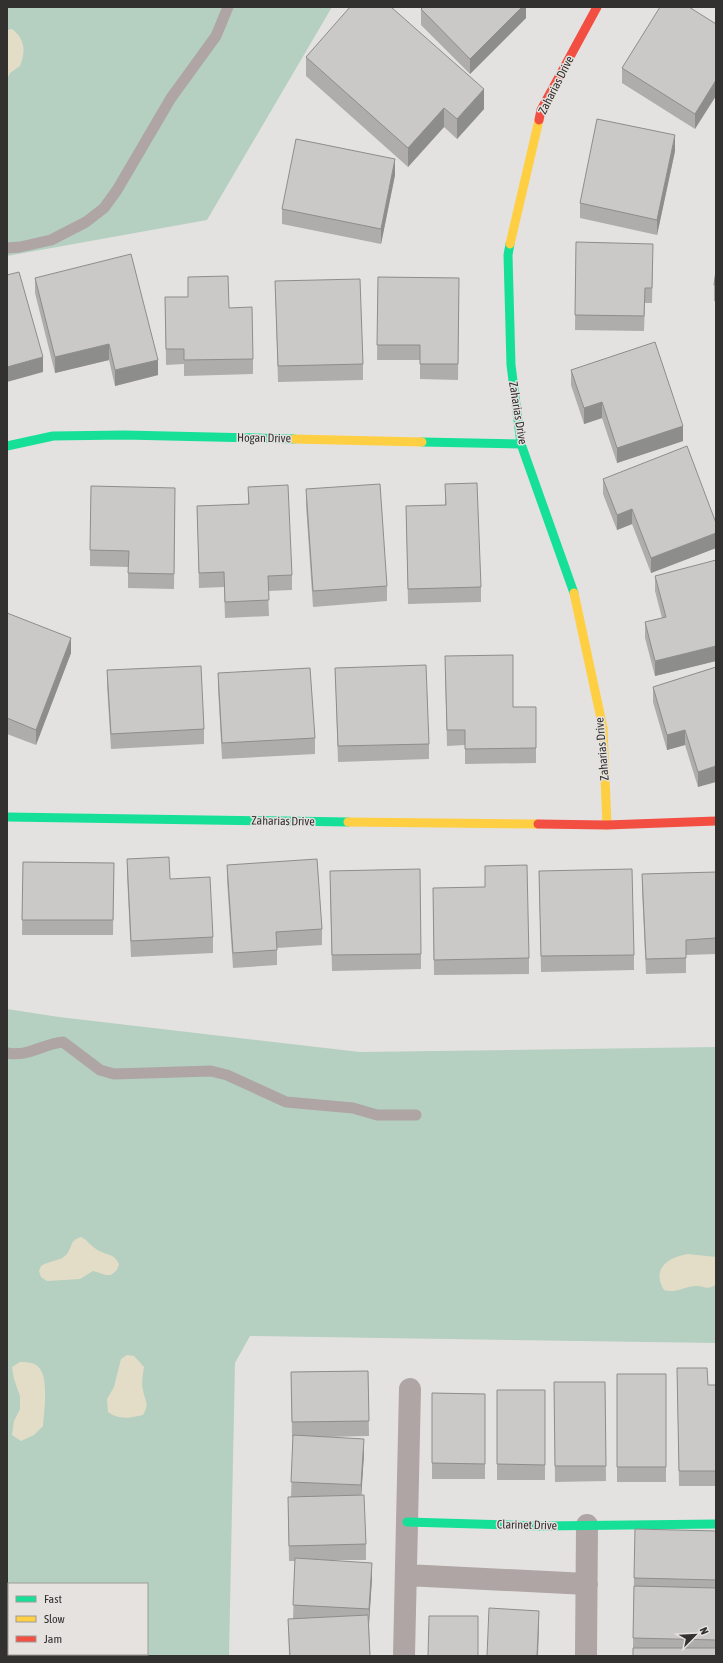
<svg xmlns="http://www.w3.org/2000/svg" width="723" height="1663" font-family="'Asap Condensed',sans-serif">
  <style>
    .green { fill: #b5d0c1; fill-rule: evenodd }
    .sand { fill: #e3ddc8 }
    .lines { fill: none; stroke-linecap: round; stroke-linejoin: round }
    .lane { stroke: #aea5a4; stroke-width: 11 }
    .street { stroke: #aea5a4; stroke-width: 22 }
    .fast { stroke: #16e098; stroke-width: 9 }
    .slow { stroke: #ffcf43; stroke-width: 9 }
    .jam { stroke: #f24e42; stroke-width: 9 }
    .wall { fill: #aeadab }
    .shaded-wall { fill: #8d8d8b }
    .building { fill: #cac9c7; stroke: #8d8d8b }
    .labels { text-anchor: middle; stroke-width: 3; stroke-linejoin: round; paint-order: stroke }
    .street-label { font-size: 12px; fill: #323130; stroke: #e5e2df }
  </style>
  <rect width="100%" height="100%" fill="#e4e2e0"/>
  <path class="green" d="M7,7H332L207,220L7,256Z
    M7,1009L59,1017L360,1052L716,1047V1343L250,1336L235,1363L229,1656H7ZM9,1584H147V1654H9Z"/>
  <path class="sand" d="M12,29C25,39 26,51 20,66L10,73L7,79V30Z
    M81,1237C87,1240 90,1245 96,1249C106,1256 113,1252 119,1264L117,1270L111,1275H106L93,1271L80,1279L47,1281L41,1277L39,1271L41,1266C48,1261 62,1261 67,1254C73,1246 69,1241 81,1237Z
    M688,1254L716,1257V1285C705,1290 707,1287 698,1286C687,1285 676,1294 664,1290C651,1269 668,1257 688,1254Z
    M127,1355L134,1356L144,1367C143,1374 141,1384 143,1390C145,1402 150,1403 143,1415C130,1418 119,1420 108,1412L107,1399L114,1387L121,1359Z
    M20,1362C26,1362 31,1362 36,1365C50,1373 44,1411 43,1426L34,1435L21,1441L12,1435L14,1421L20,1409V1396L14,1379L12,1367Z"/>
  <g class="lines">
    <path class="lane" d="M7,248L20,247L51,240L86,222L104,208L117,190L171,98L216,36L228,7
      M7,1053C29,1057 42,1044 63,1042L100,1070L114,1074L211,1071L227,1075L286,1102L353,1108L377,1115H416"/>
    <path class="street" d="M406,1575L587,1584
      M404,1656L410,1389
      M586,1656L587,1525"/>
    <path class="fast" d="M510,244L508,255L511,365L521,444L574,593
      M422,442L521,444
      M7,446L53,436L124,435L294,439
      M7,817L348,822
      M407,1522L541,1526L716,1524"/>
    <path class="slow" d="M510,244L539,120
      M294,439L422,442
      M574,593L603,728L607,825
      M348,822L538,824"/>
    <path class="jam" d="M539,120L541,110L597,7
      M538,824L607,825L716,821"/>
  </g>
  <path class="wall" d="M526,7V18L470,74L421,25V9Z
    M716,24L695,129L622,83V68Z
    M306,57L484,109L457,139L444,127L408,167L306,76Z
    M675,151L657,235L580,218V203Z
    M395,175L381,244L282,224V209Z
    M576,242L653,259L652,303H645L644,331L575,330Z
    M716,270V301H714V285Z
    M188,277L229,308L253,359V374L184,376V364L166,365L165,297H188Z
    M378,277L459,278L458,380L420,379V360H377Z
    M35,278L158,375L115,386L109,360L55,373L35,293Z
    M275,281L363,364V380L278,382Z
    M571,370L683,441L617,463L602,418L584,424L571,385Z
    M603,479L716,523V548L651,573L632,524L617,530L603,494Z
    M445,484L481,587V602L408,604L406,506L445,505Z
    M248,487L292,575V590L268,591L269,616L225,618L224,587L199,588L197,506L248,504Z
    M306,489L387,586V601L313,607L306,505Z
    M175,503L174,589L128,588V567L90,566V550Z
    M716,562V661L655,676L645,638V622L662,618L655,591V576Z
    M7,613L71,653L36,745L7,734Z
    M716,667L698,787L685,745L667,750L653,702V687Z
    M335,668L429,744V759L338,762Z
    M107,670L204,729V744L111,749L107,685Z
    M445,671L513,707H536V763L465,764V745L447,746Z
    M218,673L315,738V754L222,759L218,688Z
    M127,859L170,879L213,937V953L131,957L127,874Z
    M23,862L114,863L113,935H22Z
    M227,865L322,929V945L277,948V965L233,968L227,880Z
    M485,866L529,958V974L434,975L433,903L485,887Z
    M539,871L634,955V970L541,972Z
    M716,872V954L686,955V973L646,974L642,889V874Z
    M330,886L421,954V969L332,971Z
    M677,1368L708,1385H716V1486H679Z
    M368,1371L369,1436L325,1437L364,1454L361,1495L366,1544V1560H332L372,1578L369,1624L370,1656H289L288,1619H293L295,1561H289L288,1512V1497H291L293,1437H292L291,1372Z
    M617,1374H666V1482H617Z
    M554,1382H605L606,1481L555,1482Z
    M497,1390H545V1480H497Z
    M432,1393L485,1394V1479H432Z
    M716,1531V1656L633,1648L634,1578Z"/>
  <path class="shaded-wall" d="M522,7H526V18L470,74V59Z
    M716,80V96L695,129V114Z
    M484,89V109L457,139V119Z
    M444,108V127L408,167V148Z
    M675,135V151L657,235V220Z
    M395,159V175L381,244V229Z
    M109,344V360L55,373V357Z
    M43,357V372L7,382V367Z
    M158,360V375L115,386V370Z
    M602,402V418L584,424V408Z
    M683,426V441L617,463V448Z
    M632,509V524L617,530V515Z
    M716,533V548L651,573V558Z
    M71,638V653L36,745V730Z
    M716,646V661L655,676V661Z
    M685,730V745L667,750V735Z
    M716,766V782L698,787V772Z
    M364,1439V1454L361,1501V1485Z
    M372,1563V1578L369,1624V1609Z
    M539,1611V1626L538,1656H537Z"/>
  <path class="building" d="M350,7H391L484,89L457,119L444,108L408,148L306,57Z
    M423,7H522L470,59L421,9Z
    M660,7H689L716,24V80L695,114L622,68Z
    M597,119L675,135L657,220L580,203Z
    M296,139L395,159L381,229L282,209Z
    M576,242L653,244L652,288H645L644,316L575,315Z
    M131,254L158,360L115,370L109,344L55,357L35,278Z
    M716,270V285H714Z
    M19,272L43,357L7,367V275Z
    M228,276L229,308L252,307L253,359L184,360V349H166L165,297H188V277Z
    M378,277L459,278L458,364H420V345H377Z
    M360,279L363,364L278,366L275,281Z
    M655,342L683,426L617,448L602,402L584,408L571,370Z
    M687,446L716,523V533L651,558L632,509L617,515L603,479Z
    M477,483L481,587L408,589L406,506L446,505L445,484Z
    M380,484L387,586L313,591L306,489Z
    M288,485L292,575L268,576L269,600L225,602L224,572L199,573L197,506L249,504L248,487Z
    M91,486L175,488L174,574L128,573L129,551L90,550Z
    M716,560V646L655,661L645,622L666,617L655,576Z
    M7,613L71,638L36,730L7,718Z
    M513,655V707H536V748L465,749V730H447L445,656Z
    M426,665L429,744L338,746L335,668Z
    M201,666L204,729L111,734L107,670Z
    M716,667V766L698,772L685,730L667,735L653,687Z
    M310,668L315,738L222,743L218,673Z
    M169,857L170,879L210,877L213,937L131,941L127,859Z
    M317,859L322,929L276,932L277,950L233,953L227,865Z
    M23,862L114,863L113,920H22Z
    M527,865L529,958L434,960L433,888L485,887V866Z
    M420,869L421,954L332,955L330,871Z
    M632,869L634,955L541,956L539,871Z
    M716,872V938L686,940V958L646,959L642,874Z
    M677,1368H707L708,1385H716V1471H679Z
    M368,1371L369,1421L292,1422L291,1372Z
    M617,1374H666V1467H617Z
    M554,1382H605L606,1466H555Z
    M497,1390H545V1465L497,1464Z
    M432,1393L485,1394V1464L432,1463Z
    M293,1435L364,1439L361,1485L291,1482Z
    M364,1495L366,1544L289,1546L288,1497Z
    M635,1529L716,1531V1580L634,1578Z
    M295,1558L372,1563L369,1609L293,1605Z
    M634,1586L716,1588V1640L633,1638Z
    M489,1608L539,1611L537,1656H487Z
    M368,1615L370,1656H290L288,1619Z
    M429,1616H478V1656H428Z
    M633,1648H716V1656H633Z"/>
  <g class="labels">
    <g class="street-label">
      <text transform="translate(556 85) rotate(-63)" y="4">Zaharias Drive</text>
      <text transform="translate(518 413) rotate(81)" y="4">Zaharias Drive</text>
      <text transform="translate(264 438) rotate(1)" y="4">Hogan Drive</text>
      <text transform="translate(602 749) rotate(-95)" y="4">Zaharias Drive</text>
      <text transform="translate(283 821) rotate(1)" y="4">Zaharias Drive</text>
      <text transform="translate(527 1525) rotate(1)" y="4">Clarinet Drive</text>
    </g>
  </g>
  <rect width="723" height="1663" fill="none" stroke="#323130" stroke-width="16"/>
  <rect x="8" y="1583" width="140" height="72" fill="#e5e2df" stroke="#9d9b99"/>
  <rect x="16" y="1596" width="20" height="6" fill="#16e098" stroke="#9d9b99"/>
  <text x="44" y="1603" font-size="12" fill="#323130">Fast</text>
  <rect x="16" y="1616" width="20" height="6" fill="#ffcf43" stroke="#9d9b99"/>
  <text x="44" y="1623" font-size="12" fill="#323130">Slow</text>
  <rect x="16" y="1636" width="20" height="6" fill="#f24e42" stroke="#9d9b99"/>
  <text x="44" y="1643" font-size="12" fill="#323130">Jam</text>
  <g transform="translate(695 1635) rotate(66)" stroke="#e5e2df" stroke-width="3" paint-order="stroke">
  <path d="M0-3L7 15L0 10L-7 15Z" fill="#323130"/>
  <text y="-6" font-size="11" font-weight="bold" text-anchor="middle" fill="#323130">N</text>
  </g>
</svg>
